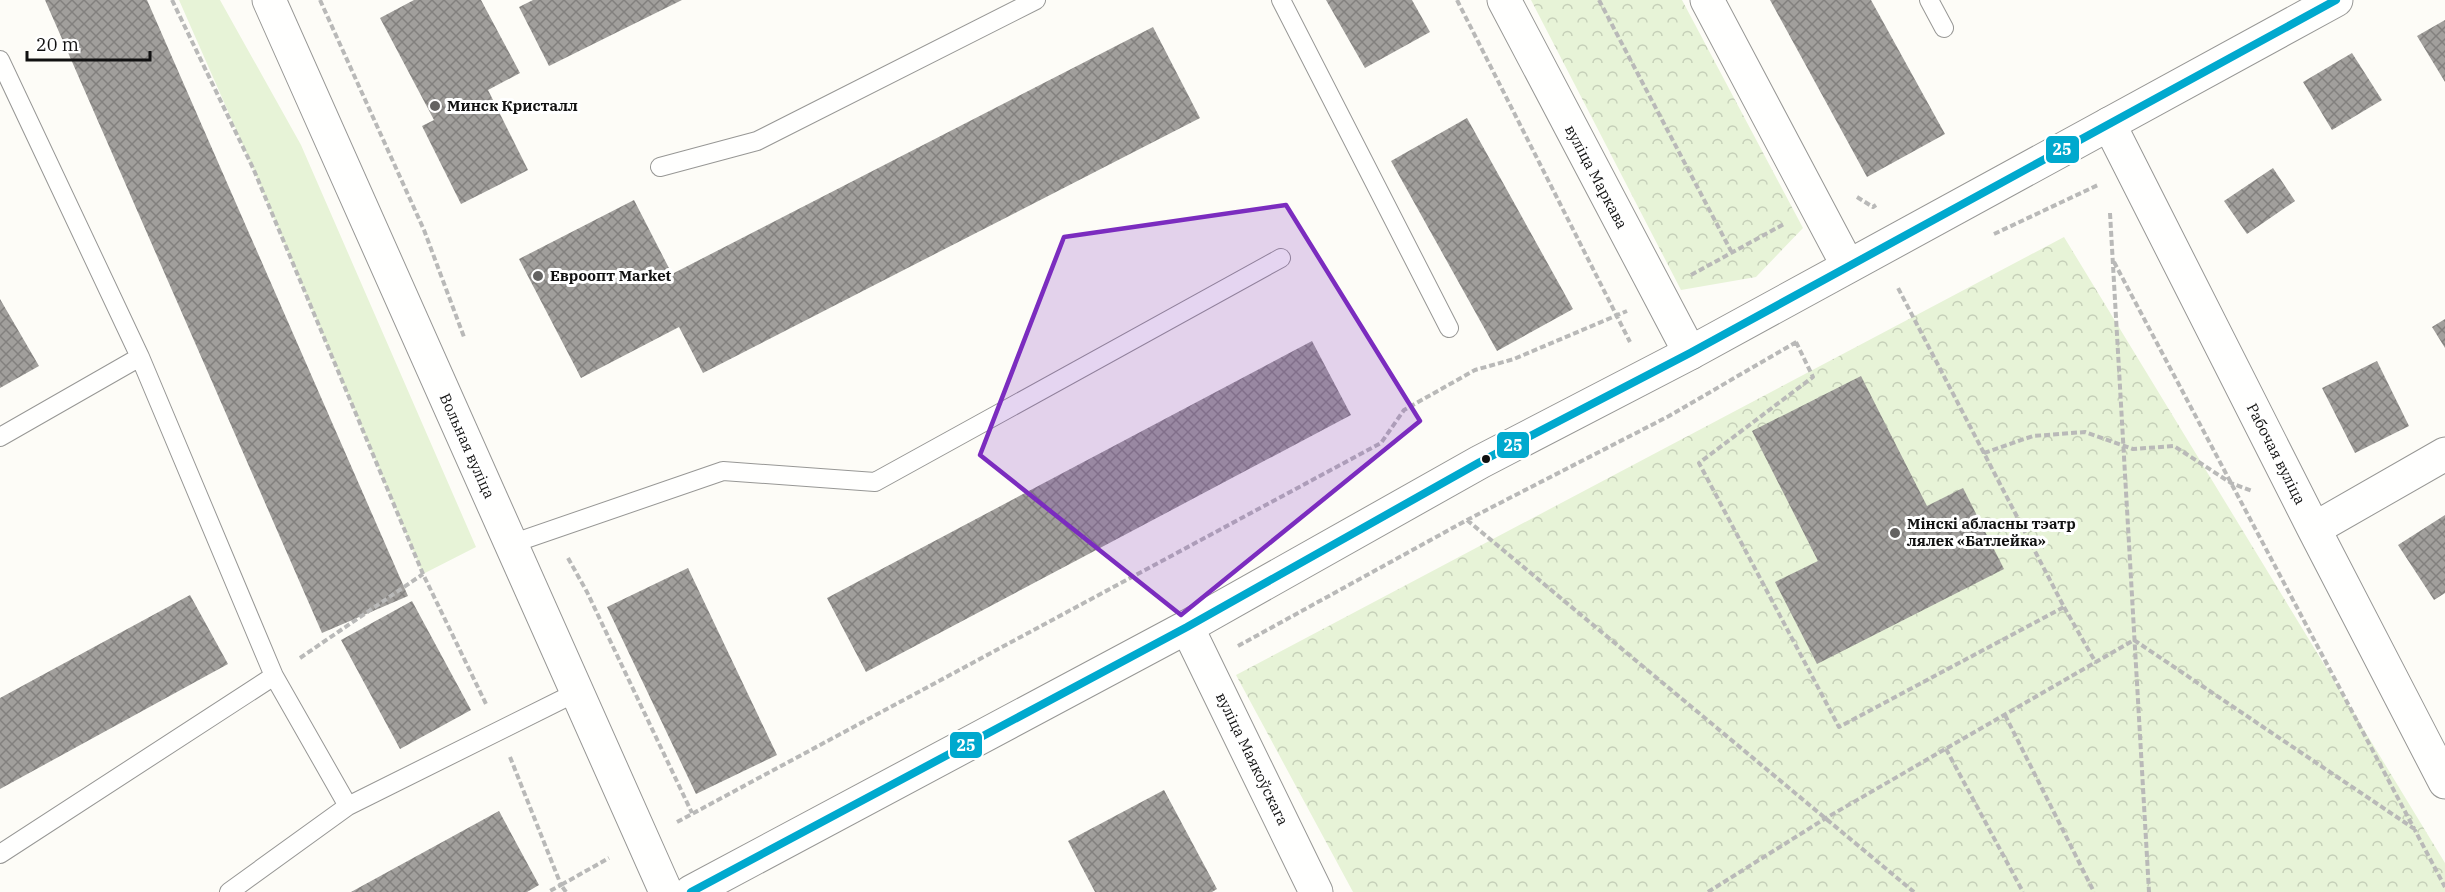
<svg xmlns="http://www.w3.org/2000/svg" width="2445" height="892" font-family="'IBM Plex Serif',serif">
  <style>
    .grass { fill: #e7f3d7 }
    .park { fill: url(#park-crowns) }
    .building { fill: url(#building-cross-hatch) }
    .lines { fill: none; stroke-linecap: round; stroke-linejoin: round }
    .service-casing { stroke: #979795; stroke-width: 20 }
    .minor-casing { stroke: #979795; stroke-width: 35 }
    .tertiary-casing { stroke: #979795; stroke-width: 35 }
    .path { stroke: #b9b9b8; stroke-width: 4; stroke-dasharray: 6 3; stroke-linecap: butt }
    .service { stroke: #fffffe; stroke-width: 18 }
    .minor { stroke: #fffffe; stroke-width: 33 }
    .tertiary { stroke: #fffffe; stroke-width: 33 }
    .bus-1-casing { stroke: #fff; stroke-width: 12 }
    .bus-1 { stroke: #00a9ce; stroke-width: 8 }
    .marked { fill: #7b2cbf; fill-opacity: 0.2; stroke: #7b2cbf; stroke-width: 4.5; stroke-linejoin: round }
    .poi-dot { fill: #646362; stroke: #fff; stroke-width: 2 }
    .bus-dot { fill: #111; stroke: #fff; stroke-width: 2 }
    .labels { text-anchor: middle; stroke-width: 6; stroke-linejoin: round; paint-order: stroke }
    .poi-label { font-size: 15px; font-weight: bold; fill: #111; stroke: #fff; text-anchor: start }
    .street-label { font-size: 15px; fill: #111; stroke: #fff }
    .line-badge { stroke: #fff; stroke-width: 2 }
    .badge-label { font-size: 16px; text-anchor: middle; font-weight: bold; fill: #fff }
  </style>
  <defs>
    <pattern id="park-crowns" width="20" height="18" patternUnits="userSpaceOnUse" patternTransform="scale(1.5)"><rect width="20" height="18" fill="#e7f3d7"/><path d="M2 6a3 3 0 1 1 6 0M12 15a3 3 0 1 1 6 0" fill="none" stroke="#c5cfb8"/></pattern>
    <pattern id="building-cross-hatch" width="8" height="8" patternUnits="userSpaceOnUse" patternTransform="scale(1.5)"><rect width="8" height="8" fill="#a19f9c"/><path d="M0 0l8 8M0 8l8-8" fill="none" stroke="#82807e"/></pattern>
  </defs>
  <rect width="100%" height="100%" fill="#fdfcf7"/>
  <path class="grass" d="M179,0H220L301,145L476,547L423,574L253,168Z"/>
  <path class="park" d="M1531,0H1682L1803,228L1756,277L1681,290Z
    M2064,237L2445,863V892H1353L1236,675Z"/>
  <path class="building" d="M45,0H147L408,596L322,633Z
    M414,0H481L520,73L488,90L528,170L461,204L422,126L434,120L380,18Z
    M533,0H682L549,66L519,7Z
    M1326,0H1412L1430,32L1365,68Z
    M1770,0H1871L1945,134L1867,177Z
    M2445,20V82L2417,36Z
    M1153,27L1200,118L703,373L679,327L581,378L519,259L634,200L672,274Z
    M2352,53L2382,100L2332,130L2303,82Z
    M1467,118L1573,309L1497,351L1391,161Z
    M2273,168L2295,201L2247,234L2224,201Z
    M0,299L39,366L0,388Z
    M2445,319V348L2432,327Z
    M1312,341L1351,415L866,672L827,598Z
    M2377,361L2409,426L2355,453L2322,388Z
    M1861,376L1927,506L1963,488L2004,569L1817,664L1775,582L1818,561L1752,431Z
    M2445,515V593L2434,600L2398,545Z
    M688,568L777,755L696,794L607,607Z
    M190,595L228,664L0,789V698Z
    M412,601L471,710L400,749L341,640Z
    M1164,790L1217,889L1212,892H1095L1068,841Z
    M499,811L539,885L527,892H351Z"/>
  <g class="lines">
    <defs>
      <path id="service" d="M1281,0L1449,328
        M1929,0L1944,28
        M0,60L140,357L0,437
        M660,167L757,141L1036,0
        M140,357L274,676L348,806L229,892
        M511,544L723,471L875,482L1281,258
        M348,806L577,692
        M0,854L274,676"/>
      <path id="minor" d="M269,0L666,892
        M1504,0L1690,353
        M1707,0L1848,266
        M2109,124L2314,529L2445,782
        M2314,529L2445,454
        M1187,627L1316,892"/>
      <path id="tertiary" d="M691,892L1187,627L1480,462L1690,353L2336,0"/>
    </defs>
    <use href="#service" class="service-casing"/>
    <use href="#minor" class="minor-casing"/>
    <use href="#tertiary" class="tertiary-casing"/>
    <path class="path" d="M172,0L253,168L423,574L486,704
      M320,0L424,230L464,337
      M1457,0L1630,342
      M1599,0L1731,251
      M1857,197L1873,207L1876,205
      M2110,213L2149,892
      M1994,234L2098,185
      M2114,262L2445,887
      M1691,275L1784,224
      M1796,342L1813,377L1699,463L1839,727L2064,607L1897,286
      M1984,453L2033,436L2085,432L2133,449L2174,446L2231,483L2252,491
      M1467,520L1914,892
      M568,558L587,592L692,813
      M2064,607L2096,663
      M1238,646L1467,520L1669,416L1798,341
      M300,658L423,574
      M2005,715L2094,892
      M1946,749L2023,892
      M510,757L561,885L548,892
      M677,822L1381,443L1404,410L1475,370L1514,359L1627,311
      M566,892L561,885L609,858
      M1708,892L1826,818L2134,640L2416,830"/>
    <use href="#service" class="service"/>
    <use href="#minor" class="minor"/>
    <use href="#tertiary" class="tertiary"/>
    <defs>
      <path id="bus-1" d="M691,892L1187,627L1480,462L1690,353L2336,0"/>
    </defs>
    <use href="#bus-1" class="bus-1-casing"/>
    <use href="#bus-1" class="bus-1"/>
  </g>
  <path class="marked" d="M1286,205L1420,421L1181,615L980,455L1064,237Z"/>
  <g class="poi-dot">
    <circle cx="435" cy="106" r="6"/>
    <circle cx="538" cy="276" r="6"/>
    <circle cx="1895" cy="533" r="6"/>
  </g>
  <circle class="bus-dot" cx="1486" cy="459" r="5"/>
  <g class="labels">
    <g class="poi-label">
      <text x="447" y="111">Минск Кристалл</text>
      <text x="550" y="281">Евроопт Market</text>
      <text x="1907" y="529">Мінскі абласны тэатр<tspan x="1907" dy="17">лялек «Батлейка»</tspan></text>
    </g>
    <g class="street-label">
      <text transform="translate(1596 177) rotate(62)" y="5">вуліца Маркава</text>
      <text transform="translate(467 446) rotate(66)" y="5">Вольная вуліца</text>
      <text transform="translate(2276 454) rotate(63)" y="5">Рабочая вуліца</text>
      <text transform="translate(1252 759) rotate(64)" y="5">вуліца Маякоўскага</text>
    </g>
  </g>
  <g class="line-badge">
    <rect x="2045" y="135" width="35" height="29" rx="6" fill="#00a9ce"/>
    <rect x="1496" y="431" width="34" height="28" rx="6" fill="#00a9ce"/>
    <rect x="949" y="731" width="34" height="28" rx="6" fill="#00a9ce"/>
  </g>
  <g class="badge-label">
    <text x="2062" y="155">25</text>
    <text x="1513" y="451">25</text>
    <text x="966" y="751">25</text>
  </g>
  <path d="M27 51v9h123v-9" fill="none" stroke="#111111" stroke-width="3"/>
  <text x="36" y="51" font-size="18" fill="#111111" stroke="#ffffff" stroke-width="4.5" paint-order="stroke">20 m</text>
</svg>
